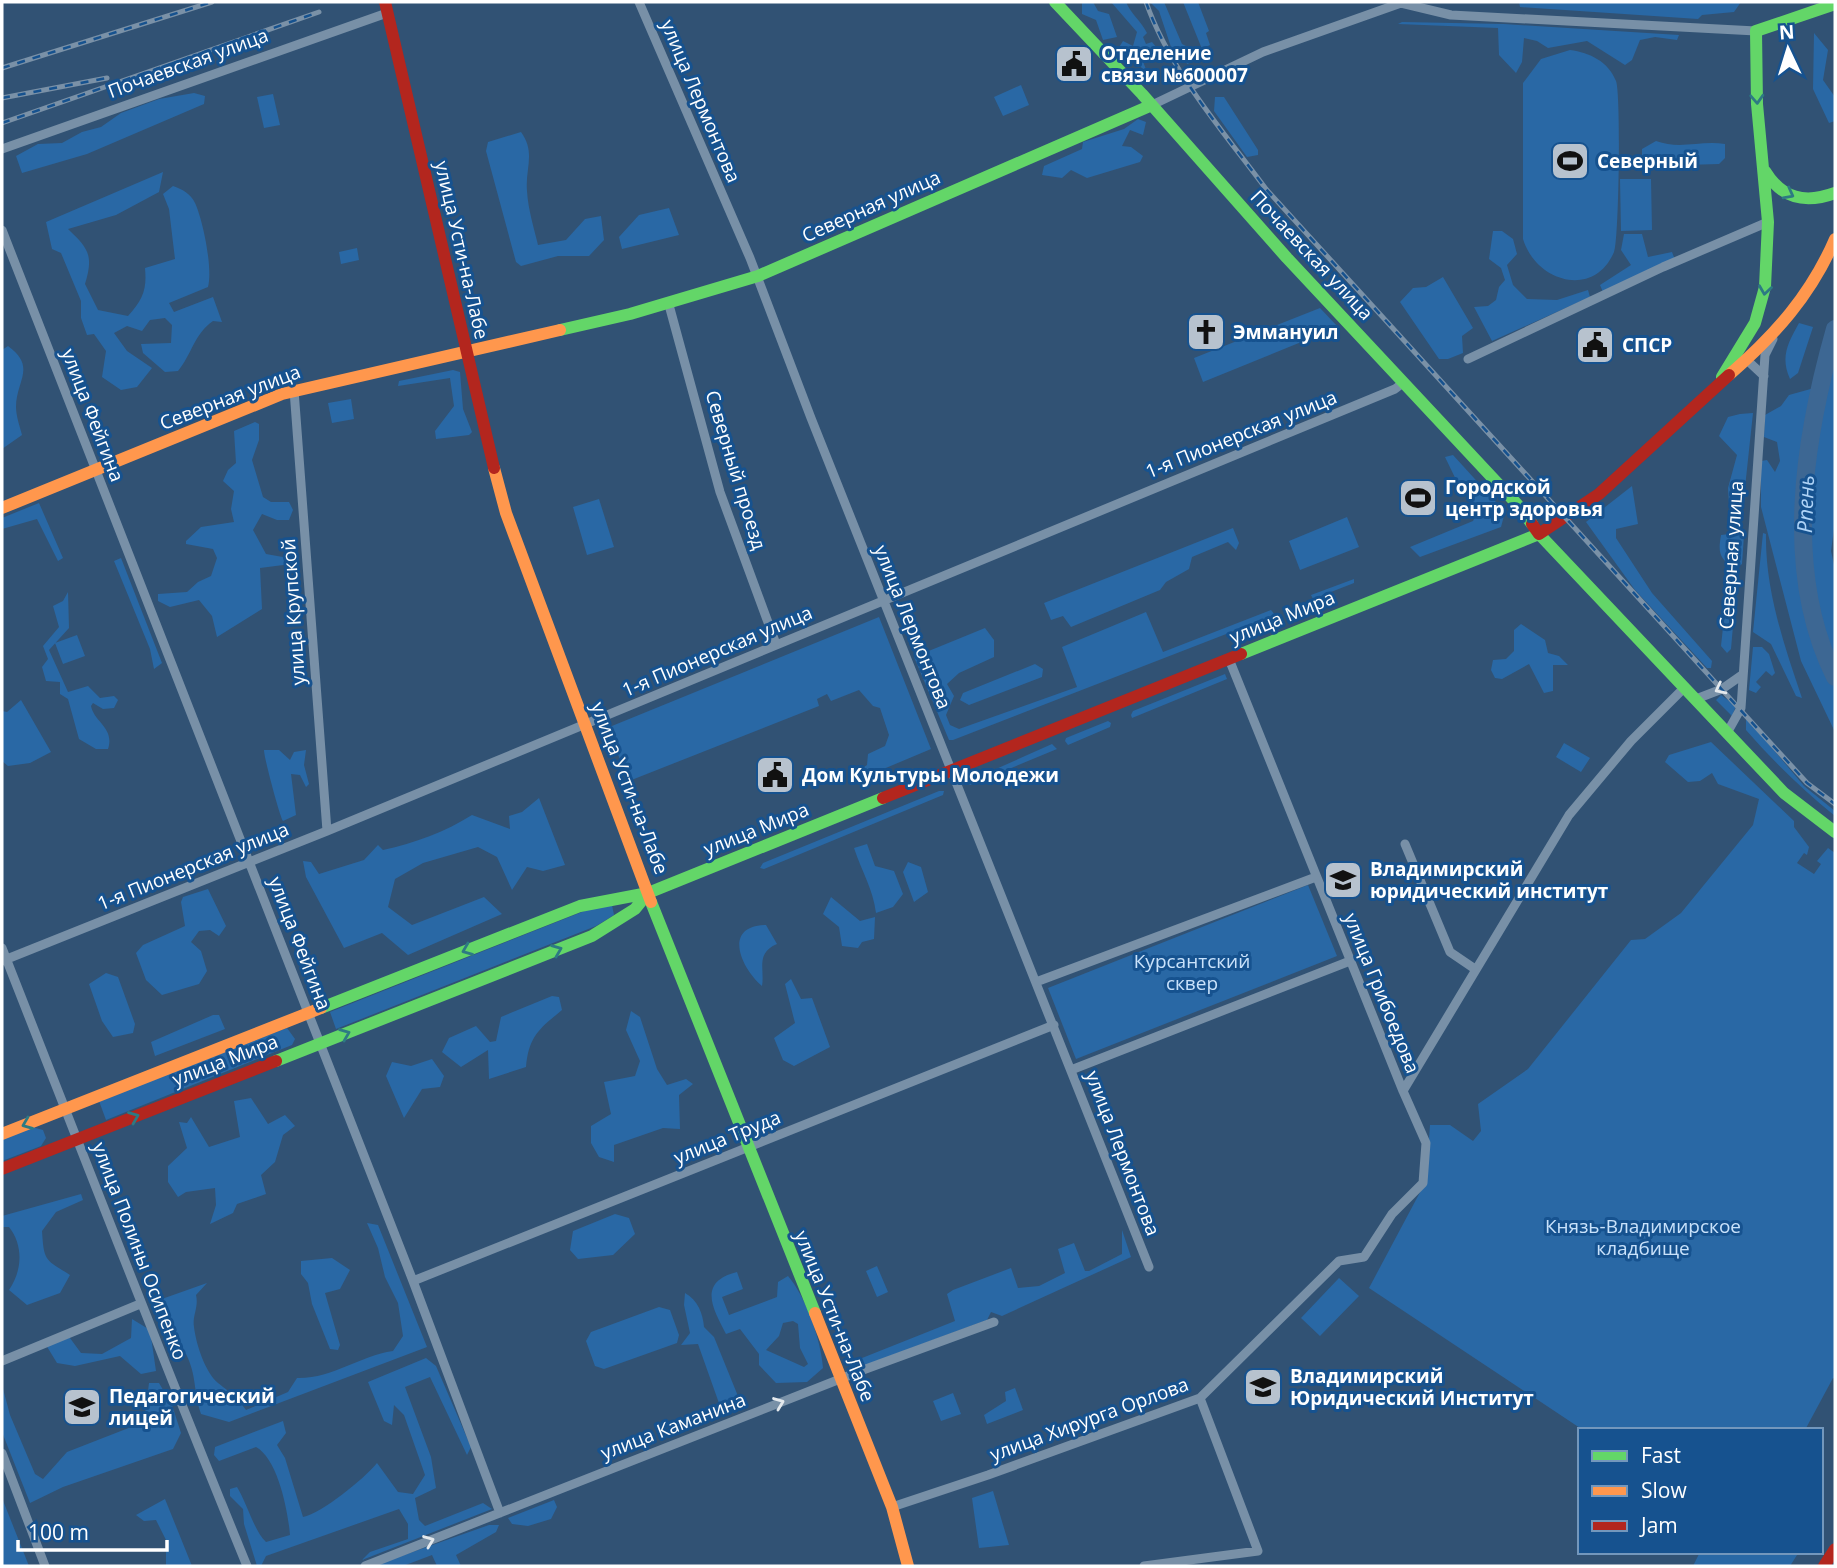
<svg xmlns="http://www.w3.org/2000/svg" width="1837" height="1568" font-family="'Open Sans',sans-serif">
  <style>
    .green { fill: #2968a5; fill-rule: evenodd }
    .lines { fill: none; stroke-linecap: round; stroke-linejoin: round }
    .river { stroke: #3d6793; stroke-width: 18 }
    .street { stroke: #7890a7; stroke-width: 9 }
    .fast { stroke: #63d668; stroke-width: 12 }
    .slow { stroke: #ff974d; stroke-width: 12 }
    .jam { stroke: #b3261e; stroke-width: 12 }
    .rail-casing { stroke: #7a91a7; stroke-width: 5 }
    .rail { stroke: #16528f; stroke-width: 2.5; stroke-dasharray: 8; stroke-linecap: butt }
    .oneway { stroke: #2d7a83 }
    .oneway2 { stroke: #e4e9ed }
    .labels { text-anchor: middle; stroke-width: 6; stroke-linejoin: round; paint-order: stroke }
    .poi-label { font-size: 19px; font-weight: bold; fill: #fff; stroke: #16528f; text-anchor: start }
    .street-label { font-size: 19px; fill: #fff; stroke: #16528f }
    .park-label { font-size: 19px; fill: #c9e2fb; stroke: #16528f }
    .water-label { font-size: 21px; font-style: italic; fill: #aed3f7; stroke: #16528f }
  </style>
  <rect width="100%" height="100%" fill="#315274"/>
  <path class="green" d="M1082,2H1093L1098,11L1109,14L1117,37L1103,40L1096,20L1082,14Z
    M1111,2H1126C1131,14 1141,21 1147,33L1143,37L1146,44L1152,42L1157,48L1155,60L1142,59L1147,72L1118,49L1123,41L1133,46L1137,32Z
    M1150,2H1164L1182,44L1194,50L1193,58L1188,64L1174,56L1159,11Z
    M1183,2H1198L1209,31L1206,33L1210,45L1202,49Z
    M1519,2H1741L1734,12L1702,15L1698,19L1520,7Z
    M1402,22L1504,24L1679,35L1677,40L1655,37L1640,40L1632,60L1625,65L1587,41L1548,48L1537,41L1524,38L1522,62L1516,73L1499,55L1498,28L1398,24Z
    M1814,33L1828,50L1823,80L1835,97V121L1829,123L1813,89Z
    M1570,50C1590,53 1608,61 1616,81C1621,93 1619,240 1614,252C1594,299 1536,282 1523,239V83L1541,59Z
    M1021,85L1029,105L1003,116L994,97Z
    M194,93L205,96L204,104L87,154L22,173L16,156L38,144L62,143L82,132L101,127L121,113L159,99Z
    M273,94L280,125L264,128L257,97Z
    M1215,97H1224L1258,150V155L1247,157L1214,111Z
    M1138,119L1146,122L1143,135L1130,130L1122,146L1131,147L1143,156L1140,162L1087,178L1071,170L1062,178L1042,175L1044,166L1082,149L1083,142L1124,129Z
    M521,132C536,153 525,168 527,191C528,209 534,228 538,245L566,240L585,219L601,216L604,240L589,256H558L521,266L516,262L486,151L488,142Z
    M1656,141C1680,150 1701,140 1725,144V158L1719,164L1652,166L1642,157V149Z
    M163,172L159,192L116,215L68,229C88,248 94,255 85,284L98,310L128,316C143,299 147,290 145,268L175,259L169,209L163,194L173,186C182,189 191,194 195,203C203,220 213,269 208,287L169,303L174,312L213,297L222,322L213,321C194,334 192,354 178,371L165,372L143,353L141,344L171,343L172,325L165,318L150,320L142,331L127,326L114,333L127,351L152,368L137,387L121,390L102,377L106,351L94,334L87,335L81,318V301L61,253L52,249L46,222Z
    M1620,179H1651L1652,230L1621,231Z
    M669,208L679,235L622,249L619,237L639,215Z
    M1493,231H1502L1513,239L1517,254L1507,265L1513,285L1527,299L1557,300L1588,290L1590,297L1492,341L1474,307L1488,306L1496,300L1499,287L1505,280L1501,268L1489,259Z
    M1624,234H1642L1648,257L1672,252L1675,260L1603,292L1600,285L1631,265L1621,250Z
    M357,248L359,260L341,264L339,252Z
    M1443,277L1473,328L1462,336L1463,353L1448,359H1439L1400,302L1413,288L1426,287Z
    M1320,308L1338,327L1203,382L1194,358Z
    M1799,323L1813,327L1798,373L1790,379C1780,357 1788,343 1799,323Z
    M1835,339V522L1831,551L1835,569V732L1801,661L1761,507V461L1767,460L1775,472L1780,461L1777,442L1764,437L1765,415L1781,406L1789,395L1825,385Z
    M8,346C37,367 16,381 16,407C16,416 20,427 22,435L2,449V350Z
    M453,370L460,372L463,409L472,432L469,435L436,439L435,431L454,406L450,378L398,386L399,381Z
    M351,399L354,419L332,423L328,403Z
    M1740,414L1753,413L1741,525L1730,518L1728,488L1737,455L1719,436L1728,417Z
    M255,422L259,424V440L252,460L263,497L271,502H289L293,510L289,520H277L262,514L253,530L266,554L294,559L291,564L260,568L262,609L217,637L212,616L199,600L170,607L158,601V594L187,592L198,582L211,576L217,558L213,549L186,544V541L201,527L234,522L231,509L234,491L223,481L228,470L236,463L234,431Z
    M1453,455L1505,512L1501,527L1420,557L1410,547L1473,521L1476,515L1471,492H1462L1445,457Z
    M1632,486L1638,524L1616,529V538L1652,593L1712,661L1711,668H1707L1635,590L1586,522Z
    M599,499L614,547L587,555L573,507Z
    M39,503L63,558L58,561L37,519L2,529V518Z
    M1347,517L1359,547L1300,570L1289,541Z
    M1233,528L1239,543L1236,550L1228,542L1192,557L1189,569L1166,582L1160,590L1071,627L1063,616L1051,620L1044,603Z
    M1739,533L1744,535L1742,564L1735,569C1719,558 1718,553 1721,535Z
    M1763,533L1766,534C1765,590 1784,645 1802,698L1796,696L1771,644L1753,632Z
    M121,558L162,663L154,669L150,649L114,561Z
    M1354,579V583L1313,599L1311,595Z
    M1732,587L1736,591L1731,649L1727,653L1721,646L1727,590Z
    M68,592L69,628L49,650L68,692L88,686L100,698L114,696L118,700L114,708L103,709L93,703L91,706C94,722 115,728 108,749H96L79,739L68,699L60,694V682L46,681L42,667L48,659L43,646L59,627L53,606L63,601Z
    M1271,610L1275,615L953,740H949L914,657L985,628L994,640V657L959,673L947,684L954,696L946,715L950,725L959,729L1077,687L1062,647L1146,612L1163,652Z
    M879,617L931,749L862,778L858,771L867,765L868,754L885,746L889,735L880,708L873,706L859,690L831,701L827,694L817,699L819,706L629,781L607,728Z
    M1521,624L1545,640L1548,653L1559,656L1568,665H1553V691L1544,693L1529,664L1502,679L1495,678L1491,670L1493,660L1506,659L1514,651V630Z
    M77,635L85,656L63,664L55,643Z
    M1753,647H1762L1769,654L1775,673L1772,676L1766,671L1756,682L1761,687L1756,693L1749,690Z
    M1035,664L1043,669L1042,677L969,705L960,700L963,693Z
    M1225,674L1227,679L1132,718L1131,715L1133,711Z
    M1721,695L1736,706L1732,716L1716,700Z
    M21,700L51,752L30,763L8,766L2,761V711L7,712Z
    M1746,717L1804,786L1835,811V816C1802,789 1774,762 1746,730Z
    M1108,721L1111,723L1110,727L1068,745L1065,741L1066,738Z
    M1711,742L1794,821V827L1809,847L1807,855L1804,853L1797,863L1814,874L1821,864L1817,861L1828,848L1835,853V1379L1833,1378L1805,1430H1583L1369,1288L1426,1181L1430,1125H1450L1473,1141L1481,1131L1478,1104L1528,1069L1631,940L1645,939L1681,913L1753,825L1759,799L1718,784L1712,773L1700,781L1688,782L1665,762L1669,755Z
    M1564,743L1590,758L1581,772L1556,757Z
    M1052,744L1057,749L970,785L967,782Z
    M264,750H279L290,760L294,752L306,750L304,765L309,784L306,787L300,775L291,774L296,815L283,821C280,817 264,758 264,750Z
    M939,791H944L943,795L764,869L760,868L763,863Z
    M539,798L565,865L543,871L527,867L512,890L497,857L478,847L423,863L395,879L388,907L412,925L484,897L502,914L408,955L382,933L344,948L306,877L303,861L311,862L319,874L364,860L378,845L383,850C415,843 445,832 472,815L510,829L509,816L522,812Z
    M867,844L875,866L894,871L903,894L893,907L876,913C873,889 862,872 854,848Z
    M908,862L921,867L928,892L914,902L903,872Z
    M1308,885L1337,956L1076,1059L1048,988Z
    M208,889L226,926L219,936L210,930L199,931L191,942L201,951L207,971L199,984L162,995L146,980L136,953L143,945L185,926L181,902L183,897Z
    M831,897L860,921L875,917L874,939L862,942L858,948L842,946L839,927L823,914Z
    M612,905L614,915L596,926L336,1029L330,1012L592,908Z
    M766,925L777,944C755,953 765,970 762,986C741,968 722,926 766,925Z
    M106,973L118,977L135,1024L133,1033L113,1037L102,1021L89,984Z
    M791,979L801,999L812,998L830,1047L794,1066L783,1060L774,1038L795,1023L785,984Z
    M552,996L559,997L562,1010C539,1029 529,1036 526,1067L489,1079L488,1050L461,1067L442,1052L449,1038L476,1026L490,1042L496,1041L501,1017Z
    M631,1011L640,1017L657,1069L667,1085L686,1079L693,1084L679,1095L680,1129L663,1128L614,1145V1162L599,1157L591,1143V1126L611,1114L604,1082L635,1076L640,1061L626,1030Z
    M213,1015H219L225,1029L155,1056L151,1042Z
    M287,1028L295,1039L292,1045L106,1120L99,1101Z
    M432,1059L444,1076L440,1087L422,1089L404,1118L386,1076L392,1062L411,1066Z
    M251,1098L268,1124L285,1115L295,1126L283,1135L275,1162L261,1175L266,1194L237,1204L233,1213L210,1224L216,1205L215,1188L186,1192L178,1197L168,1182V1166L187,1148L179,1122L187,1123L191,1117L209,1147L240,1137L234,1101Z
    M32,1127L43,1130L46,1138L41,1146L2,1161V1139Z
    M81,1194L83,1200L56,1212L42,1231C44,1262 45,1259 70,1275L60,1293L27,1305L9,1290C22,1271 24,1246 9,1227H2V1216Z
    M615,1214L629,1218L635,1234L613,1255L578,1259L570,1250L573,1231Z
    M367,1223L378,1225L427,1347L229,1422L201,1414C193,1390 197,1376 186,1354L175,1349C168,1335 165,1319 156,1307L159,1300L207,1283L196,1295C199,1307 192,1316 194,1327C196,1344 205,1372 218,1383C233,1395 234,1393 246,1410L288,1392L297,1378C332,1379 359,1356 393,1351L403,1336L398,1303L385,1277L378,1248Z
    M1122,1230L1131,1257L1002,1316L991,1312L987,1320L860,1367L857,1364V1360L955,1321L947,1294L953,1290L1011,1268L1018,1288L1039,1286L1065,1273L1058,1249L1074,1243L1085,1271H1089L1122,1254Z
    M332,1258L350,1270L340,1289L325,1293L340,1345L338,1350L330,1349L312,1304L308,1283L301,1274V1261Z
    M877,1266L888,1292L877,1297L866,1271Z
    M737,1272L743,1289L722,1297L729,1315L777,1297L778,1282L788,1276C806,1297 821,1340 823,1368L807,1382L776,1383L759,1365V1354L740,1329L726,1334C713,1309 697,1282 737,1272ZM793,1321L798,1324L800,1348L808,1364L804,1367L766,1350L779,1336L783,1323Z
    M1339,1278L1359,1296L1320,1336L1301,1318Z
    M685,1293C698,1300 703,1314 704,1327L714,1337L742,1406L684,1430L680,1421L720,1406L698,1344L681,1345L690,1333L684,1305Z
    M659,1307L670,1310L679,1335L677,1343L604,1369L595,1366L586,1341L591,1332Z
    M132,1319L150,1330L156,1371L141,1374L120,1356L75,1366L57,1363L46,1345L67,1334L81,1353L102,1354L131,1338Z
    M426,1358L436,1366L471,1447L467,1455L430,1377L405,1387L431,1457L436,1488L415,1498L419,1520L425,1526L483,1503L492,1509L362,1560L370,1552L408,1539V1524L399,1509L266,1556L261,1566H257L244,1524L243,1509L230,1496V1489L237,1487C247,1503 254,1531 266,1542L290,1535C288,1511 278,1459 256,1447L219,1461L214,1455L215,1447L283,1421L286,1433L277,1445L285,1458L303,1517C322,1513 364,1479 377,1463L398,1492L413,1494L425,1475L404,1415L394,1405L392,1425L384,1421L368,1382Z
    M149,1383H159L172,1405L181,1433L173,1449L63,1487L30,1503L2,1432V1385L10,1415L35,1474L43,1479L67,1452L144,1422Z
    M1015,1388L1023,1410L987,1424L984,1415L1006,1401L1005,1392Z
    M953,1393L961,1414L941,1421L933,1401Z
    M993,1491L1009,1545L979,1548L972,1498Z
    M2,1496V1498L29,1566H2Z
    M165,1499L192,1566H166V1540L156,1520L144,1521L136,1515Z
    M554,1500L557,1507L551,1519L528,1526L512,1524L508,1518Z
    M489,1525H499L496,1532L456,1555L461,1566H437L432,1555L403,1566H373Z
    M1700,1552H1794L1797,1555L1790,1566H1693Z"/>
  <g class="lines">
    <path class="river" d="M1835,329C1804,438 1782,571 1835,677"/>
    <path class="street" d="M639,2L750,258L811,418L1149,1267
      M1152,105L1263,52L1401,3L1451,15L1756,31
      M2,149L387,13
      M2,230L413,1281L500,1513
      M669,305L720,492L776,644
      M1468,359L1663,267L1768,222
      M1748,361L1764,376
      M294,390L327,831
      M1696,699L1722,689L1742,675
      M1727,733L1741,708L1765,355L1773,339
      M1405,844L1450,952L1475,969
      M2,948C83,1154 163,1361 247,1566
      M2,961L327,831L1395,389L1404,382
      M1036,982L1316,877
      M1071,1070L1350,961
      M1403,1091L1569,815L1631,741L1685,687
      M413,1281L1054,1025
      M2,1361L140,1304
      M2,1453L45,1566
      M892,1507L988,1475L1200,1398L1339,1261L1364,1257L1392,1214L1423,1183L1426,1143L1403,1091L1229,659
      M365,1566L863,1370L994,1322
      M1144,1566L1258,1551L1200,1398"/>
    <path class="fast" d="M1055,2L1142,94L1287,258L1516,503L1532,524
      M1765,171C1782,199 1805,204 1835,193
      M560,330L630,314L758,276L1152,105
      M1722,377L1755,323L1765,287L1768,222L1757,104L1756,31L1835,4
      M1241,654L1539,534L1784,793L1835,832
      M651,902L815,1313
      M321,1008L580,906L648,893L883,798
      M276,1061L592,936L635,909L648,893"/>
    <path class="slow" d="M1729,375C1775,335 1811,295 1835,239
      M494,468L506,513L651,902
      M2,508L282,394L560,330
      M2,1134L321,1008
      M815,1313L892,1507L908,1566"/>
    <path class="jam" d="M385,2L494,468
      M1532,524L1539,534L1599,494L1729,375
      M883,798L1241,654
      M2,1169L276,1061
      M1824,1566L1835,1549"/>
    <defs>
      <path id="rail" d="M1146,2C1170,71 1223,131 1266,189L1807,783L1835,804
        M2,68L212,2
        M2,98L107,78
        M2,123L319,12"/>
    </defs>
    <use href="#rail" class="rail-casing"/>
    <use href="#rail" class="rail"/>
  </g>
  <defs><path id="oneway-chevron" d="M-2-3.5L2.5 0L-2 3.5" fill="none" stroke-width="1.6" stroke-linecap="round" stroke-linejoin="round" transform="scale(1.75)"/></defs>
  <g class="oneway">
    <use href="#oneway-chevron" transform="translate(1757 99) rotate(87)"/>
    <use href="#oneway-chevron" transform="translate(1789 194) rotate(28)"/>
    <use href="#oneway-chevron" transform="translate(1765 290) rotate(98)"/>
    <use href="#oneway-chevron" transform="translate(467 950) rotate(158)"/>
    <use href="#oneway-chevron" transform="translate(557 950) rotate(-22)"/>
    <use href="#oneway-chevron" transform="translate(345 1034) rotate(-22)"/>
    <use href="#oneway-chevron" transform="translate(134 1117) rotate(-22)"/>
    <use href="#oneway-chevron" transform="translate(27 1124) rotate(158)"/>
  </g>
  <g class="oneway2">
    <use href="#oneway-chevron" transform="translate(1720 689) rotate(153)"/>
    <use href="#oneway-chevron" transform="translate(779 1403) rotate(-21)"/>
    <use href="#oneway-chevron" transform="translate(429 1541) rotate(-21)"/>
  </g>
  <defs>
    <symbol id="civic-square" viewBox="-11 -11 22 22"><rect x="-9" y="-9" width="18" height="18" rx="4" fill="#b7c2ce" stroke="#16528f"/><path d="M-.6-6.5H3V-4.5H.6V-3L4-1V1h2V6H-6V1h2V-1L-.6-3ZM-1.2 2.5V6h2.4V2.5Z" fill="#111"/></symbol>
    <symbol id="stadium-square" viewBox="-11 -11 22 22"><rect x="-9" y="-9" width="18" height="18" rx="4" fill="#b7c2ce" stroke="#16528f"/><path d="M0-5a6.5 5 0 1 0 0 10a6.5 5 0 1 0 0-10ZM-3.5-1.8h7v3.6h-7Z" fill="#111"/></symbol>
    <symbol id="church-square" viewBox="-11 -11 22 22"><rect x="-9" y="-9" width="18" height="18" rx="4" fill="#b7c2ce" stroke="#16528f"/><path d="M-1.2-6h2.4v3.5h3.3v2.4h-3.3V6h-2.4V-.1h-3.3v-2.4h3.3Z" fill="#111"/></symbol>
    <symbol id="university-square" viewBox="-11 -11 22 22"><rect x="-9" y="-9" width="18" height="18" rx="4" fill="#b7c2ce" stroke="#16528f"/><path d="M0-5L7-2L0 1L-7-2ZM-4 1L0 2.5L4 1V4Q0 6-4 4Z" fill="#111"/></symbol>
  </defs>
  <g fill-rule="evenodd">
    <use href="#civic-square" x="1052" y="42" width="44" height="44"/>
    <use href="#stadium-square" x="1548" y="139" width="44" height="44"/>
    <use href="#church-square" x="1184" y="310" width="44" height="44"/>
    <use href="#civic-square" x="1573" y="323" width="44" height="44"/>
    <use href="#stadium-square" x="1396" y="476" width="44" height="44"/>
    <use href="#civic-square" x="753" y="753" width="44" height="44"/>
    <use href="#university-square" x="1321" y="858" width="44" height="44"/>
    <use href="#university-square" x="1241" y="1365" width="44" height="44"/>
    <use href="#university-square" x="60" y="1385" width="44" height="44"/>
  </g>
  <g class="labels">
    <g class="poi-label">
      <text x="1101" y="60">Отделение<tspan x="1101" dy="22">связи №600007</tspan></text>
      <text x="1597" y="168">Северный</text>
      <text x="1233" y="339">Эммануил</text>
      <text x="1622" y="352">СПСР</text>
      <text x="1445" y="494">Городской<tspan x="1445" dy="22">центр здоровья</tspan></text>
      <text x="802" y="782">Дом Культуры Молодежи</text>
      <text x="1370" y="876">Владимирский<tspan x="1370" dy="22">юридический институт</tspan></text>
      <text x="1290" y="1383">Владимирский<tspan x="1290" dy="22">Юридический Институт</tspan></text>
      <text x="109" y="1403">Педагогический<tspan x="109" dy="22">лицей</tspan></text>
    </g>
    <g class="street-label">
      <text transform="translate(188 63) rotate(-20)" y="7">Почаевская улица</text>
      <text transform="translate(701 101) rotate(67)" y="7">улица Лермонтова</text>
      <text transform="translate(871 206) rotate(-24)" y="7">Северная улица</text>
      <text transform="translate(462 250) rotate(77)" y="7">улица Усти-на-Лабе</text>
      <text transform="translate(1312 255) rotate(47)" y="7">Почаевская улица</text>
      <text transform="translate(230 397) rotate(-21)" y="7">Северная улица</text>
      <text transform="translate(93 415) rotate(69)" y="7">улица Фейгина</text>
      <text transform="translate(1241 434) rotate(-22)" y="7">1-я Пионерская улица</text>
      <text transform="translate(736 470) rotate(73)" y="7">Северный проезд</text>
      <text transform="translate(1731 555) rotate(-86)" y="7">Северная улица</text>
      <text transform="translate(293 612) rotate(-94)" y="7">улица Крупской</text>
      <text transform="translate(1282 617) rotate(-22)" y="7">улица Мира</text>
      <text transform="translate(913 627) rotate(68)" y="7">улица Лермонтова</text>
      <text transform="translate(717 651) rotate(-23)" y="7">1-я Пионерская улица</text>
      <text transform="translate(630 788) rotate(69)" y="7">улица Усти-на-Лабе</text>
      <text transform="translate(756 829) rotate(-22)" y="7">улица Мира</text>
      <text transform="translate(193 866) rotate(-22)" y="7">1-я Пионерская улица</text>
      <text transform="translate(300 943) rotate(69)" y="7">улица Фейгина</text>
      <text transform="translate(1382 993) rotate(68)" y="7">улица Грибоедова</text>
      <text transform="translate(225 1060) rotate(-21)" y="7">улица Мира</text>
      <text transform="translate(727 1137) rotate(-22)" y="7">улица Труда</text>
      <text transform="translate(1123 1153) rotate(69)" y="7">улица Лермонтова</text>
      <text transform="translate(140 1251) rotate(69)" y="7">улица Полины Осипенко</text>
      <text transform="translate(835 1316) rotate(68)" y="7">улица Усти-на-Лабе</text>
      <text transform="translate(1089 1419) rotate(-20)" y="7">улица Хирурга Орлова</text>
      <text transform="translate(673 1426) rotate(-21)" y="7">улица Каманина</text>
    </g>
    <g class="park-label">
      <text x="1192" y="968">Курсантский<tspan x="1192" dy="22">сквер</tspan></text>
      <text x="1643" y="1233">Князь-Владимирское<tspan x="1643" dy="22">кладбище</tspan></text>
    </g>
    <g class="water-label">
      <text transform="translate(1806 504) rotate(-88)" y="7">Рпень</text>
    </g>
  </g>
  <rect width="1837" height="1568" fill="none" stroke="#ffffff" stroke-width="7"/>
  <rect x="1578" y="1428" width="245" height="126" fill="#16528f" stroke="#7397bc" stroke-width="2"/>
  <rect x="1592" y="1451" width="35" height="10" fill="#63d668" stroke="#7397bc" stroke-width="2"/>
  <text x="1641" y="1463" font-size="21" fill="#ffffff">Fast</text>
  <rect x="1592" y="1486" width="35" height="10" fill="#ff974d" stroke="#7397bc" stroke-width="2"/>
  <text x="1641" y="1498" font-size="21" fill="#ffffff">Slow</text>
  <rect x="1592" y="1521" width="35" height="10" fill="#b3261e" stroke="#7397bc" stroke-width="2"/>
  <text x="1641" y="1533" font-size="21" fill="#ffffff">Jam</text>
  <g transform="translate(1788 49) rotate(356)" stroke="#16528f" stroke-width="5" paint-order="stroke">
  <path d="M0-5L12 26L0 18L-12 26Z" fill="#ffffff"/>
  <text y="-10" font-size="19" font-weight="bold" text-anchor="middle" fill="#ffffff">N</text>
  </g>
  <path d="M18 1540v10h149v-10" fill="none" stroke="#ffffff" stroke-width="3.5"/>
  <text x="28" y="1540" font-size="21" fill="#ffffff" stroke="#16528f" stroke-width="5" paint-order="stroke">100 m</text>
</svg>
